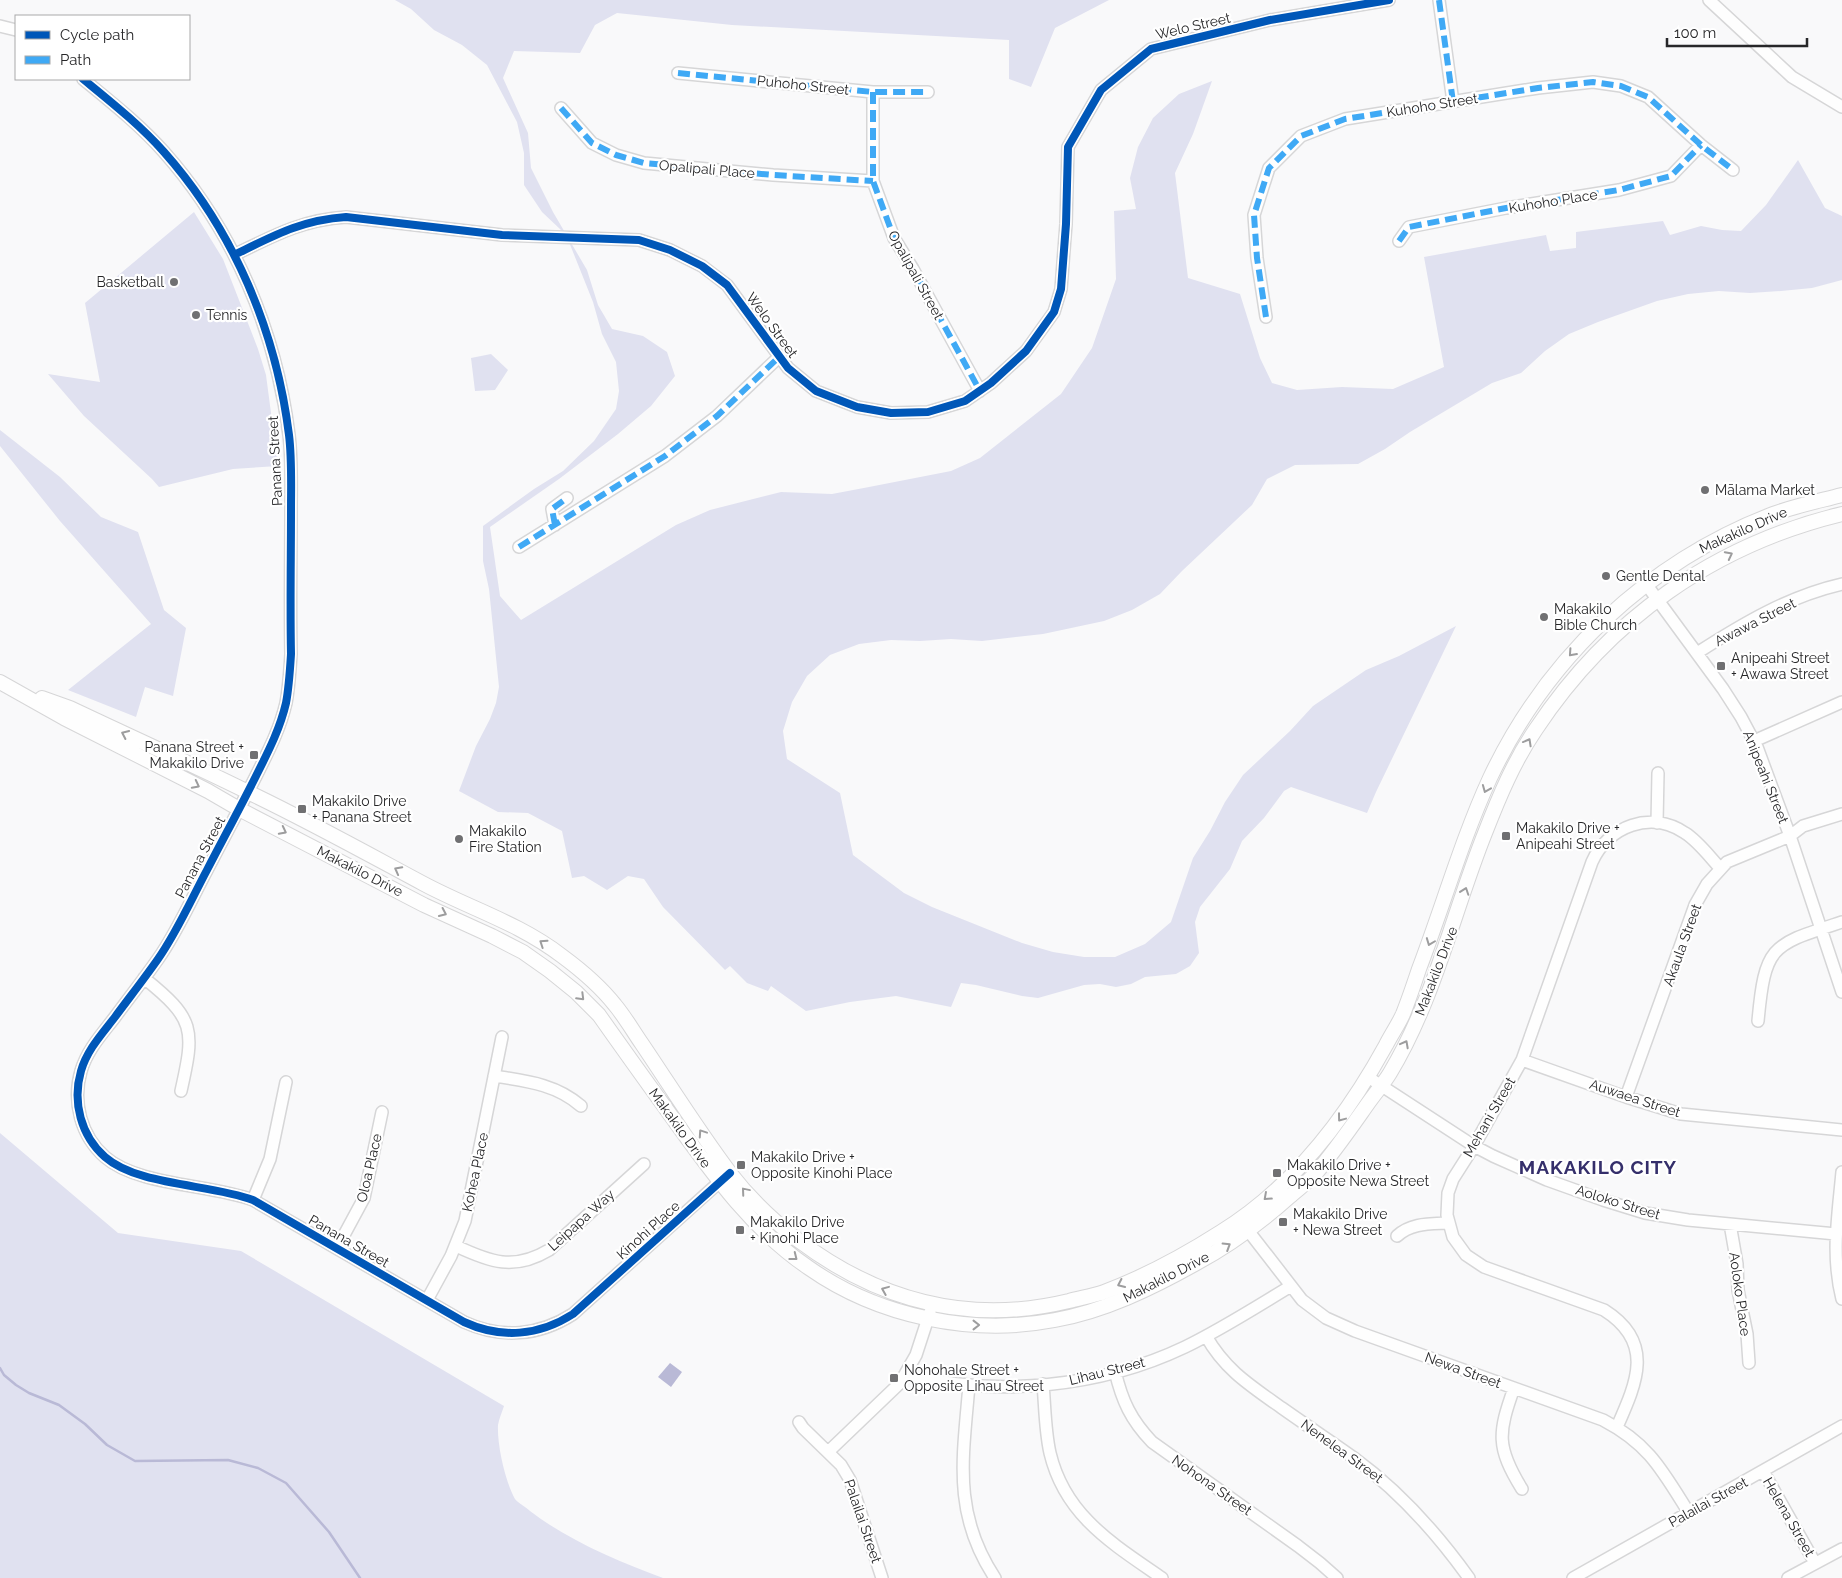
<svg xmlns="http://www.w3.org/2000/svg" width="1842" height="1578" font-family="Raleway,sans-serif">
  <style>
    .green { fill: #e0e1f0 }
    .water { fill: #b9b9d6 }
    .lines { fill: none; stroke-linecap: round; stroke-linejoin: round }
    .stream { stroke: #b9b9d6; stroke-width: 2.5 }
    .minor-casing { stroke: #d6d6d7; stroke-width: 14 }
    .major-casing { stroke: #d6d6d7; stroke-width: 16 }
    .minor { stroke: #fefefe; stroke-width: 11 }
    .major { stroke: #fefefe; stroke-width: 14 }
    .quiet { stroke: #3fa9f5; stroke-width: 6; stroke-dasharray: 12 6; stroke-linecap: butt }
    .cycleway-casing { stroke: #fff; stroke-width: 11 }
    .cycleway { stroke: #0057b8; stroke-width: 8 }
    .oneway { stroke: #9d9d9e }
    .poi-dot { fill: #707072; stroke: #fff; stroke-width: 2 }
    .labels { text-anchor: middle; stroke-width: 4.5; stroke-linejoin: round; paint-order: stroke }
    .street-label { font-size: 14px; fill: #272729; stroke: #fff }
    .poi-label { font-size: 14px; fill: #272729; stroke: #fff; text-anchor: start }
    .district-label { font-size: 19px; font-weight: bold; letter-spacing: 1px; fill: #352f6b; stroke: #fff }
  </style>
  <rect width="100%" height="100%" fill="#f9f9fa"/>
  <path class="green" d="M395,0H1109L1055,28L1031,87L1009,79V40L732,25L617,13L595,25L580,53L514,51L503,78L528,133L531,168L553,212L587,270L598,305L612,329L643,336L667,352L675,376L651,406L618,434L559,479L490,527L500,596L521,620L676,525L710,510L781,492L832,494L869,487L951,471L980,458L1061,394L1092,348L1116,279L1114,211L1136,209L1130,178L1138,147L1153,118L1179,94L1212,81L1193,134L1175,173L1188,278L1240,294L1260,358L1272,383L1297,390L1342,387L1393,389L1444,367L1424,257L1546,235L1550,251L1576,248V232L1663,221L1670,235L1701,226L1722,230L1741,231L1766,205L1798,160L1825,208L1842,216V280L1812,288L1781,291L1750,293L1719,291L1688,294L1657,301L1598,322L1569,334L1545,351L1521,373L1492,383L1410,432L1385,449L1358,464L1295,465L1267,479L1252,505L1182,571L1160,594L1132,610L1104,621L1043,634L982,641L951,639L920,641L891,640L859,644L830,655L807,676L792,702L783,731L787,759L840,793L853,855L904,893L932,907L1022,943L1053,952L1084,957H1115L1145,944L1171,922L1193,858L1210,831L1225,802L1243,775L1290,731L1313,706L1366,670L1399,656L1456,626L1376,792L1367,813L1291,787L1284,791L1264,818L1242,841L1230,869L1200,907L1195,922L1199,953L1190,966L1176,974L1145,977L1131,984L1116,987L1100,984L1084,985L1038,998L1022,996L976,985L961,983L951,1007L896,996L850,1002L806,1011L771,986L768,991L747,983L730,966L725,970L663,907L644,879L628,876L607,890L584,876L572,878L562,831L528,813L498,812L459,791L476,746L490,719L496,703L499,687L489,589L483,561V526L534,489L563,471L594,441L616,409L619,391L616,362L602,334L593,302L569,242L561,230L542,212L524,185V153L517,122L487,65L462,45L434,30L411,9Z
    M194,212L223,259L258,349L266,375L278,466L233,469L159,487L152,479L84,416L48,374L100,382L85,303Z
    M491,354L508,370L495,390L475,391L471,358Z
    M0,430L60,477L101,517L138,532L164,610L186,628L173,696L145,687L136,717L68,690L151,624L60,521L0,446Z
    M0,1133L118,1233L241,1251L504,1406C502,1412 499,1419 498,1425C497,1445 505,1481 515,1499C518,1503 526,1507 530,1511C569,1541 618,1561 663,1578H0Z"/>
  <path class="water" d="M670,1363L682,1372L671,1387L658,1377Z"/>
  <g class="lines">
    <path class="stream" d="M0,1368L4,1375L16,1385L29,1393L59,1405L85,1424L107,1445L135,1461L228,1460L258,1468L286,1483L329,1532L360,1578"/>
    <defs>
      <path id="minor" d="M1439,0L1453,102
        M1709,0L1792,77L1842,107
        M0,26L16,30
        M678,73L873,92H928
        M83,79C111,102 140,125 164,152C234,231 276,331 289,435C292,459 291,485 291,510C291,558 290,606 291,654C290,670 289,687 286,703C280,729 268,752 256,776C240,808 223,839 207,870C191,900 177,932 158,959C144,979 129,998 115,1017C102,1034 87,1050 81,1071C72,1102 81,1136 105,1157C138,1186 211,1184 253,1200L464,1322C501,1339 539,1336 573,1314L725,1177
        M873,92V181L894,238L913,269L980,391
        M561,108L592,143L616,155L644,163L773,175L873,181
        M1399,241L1409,227L1506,208L1619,190L1671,176L1701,145
        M234,255C273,236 301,220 346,217L502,235L639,240L670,250L702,266L727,285L788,368L816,391L857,407L891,413L928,412L965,401L991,383L1026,351L1054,312L1061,289L1066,224L1068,147L1101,90L1151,49L1270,20L1389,0
        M1266,317L1257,258L1254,215L1269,168L1301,136L1345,119L1538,88L1593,82L1621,86L1648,97L1701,145L1733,170
        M555,525L552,509L567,498
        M519,547L665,456L717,416L779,357
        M1646,584L1723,689L1741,717L1757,747L1790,836L1842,992
        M1697,653C1742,624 1789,596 1842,584
        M1754,741L1842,702
        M1657,823L1658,773
        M144,978C195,1019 195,1029 181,1091
        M1758,1021C1765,944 1772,945 1842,922
        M1522,1060L1626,1097L1681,1114L1842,1130
        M494,1076C526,1081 556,1084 581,1106
        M1368,1077L1474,1146L1493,1156L1547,1180L1603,1200L1645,1213L1688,1220L1836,1234
        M1626,1097L1695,905L1707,884L1727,862L1790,836L1803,826L1842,814
        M1842,1172C1838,1216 1831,1255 1842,1299
        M253,1200L270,1159L286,1082
        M1243,1224L1302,1300L1326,1318L1355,1331L1603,1420C1649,1444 1662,1470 1689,1513
        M1730,1224L1737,1264L1738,1290L1747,1334L1749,1363
        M1397,1236C1411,1223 1429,1224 1448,1223
        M456,1246C490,1262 514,1271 549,1250L644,1164
        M337,1248L364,1198L382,1112
        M427,1300L451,1256L465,1221L502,1037
        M1206,1336C1225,1370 1251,1386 1282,1408C1306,1425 1330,1441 1354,1458C1399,1491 1436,1532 1469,1578
        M1115,1371C1122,1401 1131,1420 1152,1442L1298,1546L1320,1563L1337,1578
        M906,1374C997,1398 1101,1387 1185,1347C1222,1329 1256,1307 1291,1286
        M1043,1384C1045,1407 1045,1431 1050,1453C1065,1516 1113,1544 1162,1578
        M969,1385C963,1458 952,1513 995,1578
        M1514,1388C1498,1433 1496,1447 1522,1489
        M799,1422L803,1428L841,1465L850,1480L882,1578
        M1617,1427C1637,1382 1655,1342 1604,1310L1484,1267L1466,1255L1453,1237L1447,1215L1448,1193L1453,1179L1474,1146L1522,1060L1592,862C1608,826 1651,810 1685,833C1698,841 1709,856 1720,868
        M828,1452L900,1383L916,1355L930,1312
        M1763,1471L1815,1563
        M1573,1578L1842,1426
        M1788,1578L1842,1549"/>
      <path id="major" d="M0,682L64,718L208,791L239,809L424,905L492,936L523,952L550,971L576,992L599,1015C625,1052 651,1088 677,1124C715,1177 754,1231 809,1268C879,1317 972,1336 1055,1320C1105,1311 1152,1288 1195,1264C1230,1245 1260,1223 1289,1197C1298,1189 1308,1182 1316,1173C1335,1151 1352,1126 1369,1102C1376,1092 1384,1083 1390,1073C1435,998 1453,913 1485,833C1499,797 1514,761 1536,729C1609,619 1714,545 1842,514
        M42,698L70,708C131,737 194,765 254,795C312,823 368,854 424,884C471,909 519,923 562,956C581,970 600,986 615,1005C625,1017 633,1031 642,1044C671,1087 699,1132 730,1173C750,1199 772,1220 798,1240C879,1301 970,1325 1069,1301C1080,1298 1093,1296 1104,1292C1144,1277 1185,1255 1221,1232C1292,1188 1346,1118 1386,1045C1391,1035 1398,1025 1403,1014C1409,999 1414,984 1419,969C1443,906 1462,839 1490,778C1547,657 1648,562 1773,514C1795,506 1819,501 1842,495"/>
    </defs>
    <use href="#minor" class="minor-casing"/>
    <use href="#major" class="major-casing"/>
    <use href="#minor" class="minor"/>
    <use href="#major" class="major"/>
    <path class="quiet" d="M1439,0L1453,102
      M678,73L873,92H928
      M873,92V181L894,238L913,269L980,391
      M561,108L592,143L616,155L644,163L773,175L873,181
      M1399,241L1409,227L1506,208L1619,190L1671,176L1701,145
      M1266,317L1257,258L1254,215L1269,168L1301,136L1345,119L1538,88L1593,82L1621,86L1648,97L1701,145L1733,170
      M555,525L552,509L567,498
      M519,547L665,456L717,416L779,357"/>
    <defs>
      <path id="cycleway" d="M83,79C111,102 140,125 164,152C234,231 276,331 289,435C292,459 291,485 291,510C291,558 290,606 291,654C290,670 289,687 286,703C280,729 268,752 256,776C240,808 223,839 207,870C191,900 177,932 158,959C144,979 129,998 115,1017C102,1034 87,1050 81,1071C72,1102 81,1136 105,1157C138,1186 211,1184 253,1200L464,1322C501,1339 539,1336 573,1314L730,1173
        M234,255C273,236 301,220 346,217L502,235L639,240L670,250L702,266L727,285L788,368L816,391L857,407L891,413L928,412L965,401L991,383L1026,351L1054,312L1061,289L1066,224L1068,147L1101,90L1151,49L1270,20L1389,0"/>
    </defs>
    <use href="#cycleway" class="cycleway-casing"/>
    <use href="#cycleway" class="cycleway"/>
  </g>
  <defs><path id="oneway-chevron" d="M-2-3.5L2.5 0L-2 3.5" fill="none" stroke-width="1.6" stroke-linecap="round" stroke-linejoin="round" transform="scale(1.25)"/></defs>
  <g class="oneway">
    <use href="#oneway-chevron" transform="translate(1729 555) rotate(-27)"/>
    <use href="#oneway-chevron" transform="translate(1572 653) rotate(132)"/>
    <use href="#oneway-chevron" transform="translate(125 734) rotate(-155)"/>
    <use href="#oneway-chevron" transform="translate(1528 742) rotate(-61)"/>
    <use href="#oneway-chevron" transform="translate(196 785) rotate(27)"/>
    <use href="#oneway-chevron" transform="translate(1486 789) rotate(112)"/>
    <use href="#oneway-chevron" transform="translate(283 831) rotate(27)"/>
    <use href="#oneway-chevron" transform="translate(398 870) rotate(-152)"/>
    <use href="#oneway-chevron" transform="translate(1465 891) rotate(-71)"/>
    <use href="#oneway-chevron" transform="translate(443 913) rotate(25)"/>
    <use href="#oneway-chevron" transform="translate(1430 942) rotate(111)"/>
    <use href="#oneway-chevron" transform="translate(543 943) rotate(-146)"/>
    <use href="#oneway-chevron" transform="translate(581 997) rotate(45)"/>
    <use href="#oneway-chevron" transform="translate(1405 1044) rotate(-62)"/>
    <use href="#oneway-chevron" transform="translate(1341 1118) rotate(127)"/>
    <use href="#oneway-chevron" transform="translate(702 1133) rotate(-124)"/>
    <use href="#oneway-chevron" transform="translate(745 1191) rotate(-130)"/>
    <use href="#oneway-chevron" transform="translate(1267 1197) rotate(138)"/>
    <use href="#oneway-chevron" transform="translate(1227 1246) rotate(-32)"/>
    <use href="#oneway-chevron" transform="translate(794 1257) rotate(38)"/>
    <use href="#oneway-chevron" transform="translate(1121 1284) rotate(155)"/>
    <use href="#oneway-chevron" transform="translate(885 1290) rotate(-158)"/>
    <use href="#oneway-chevron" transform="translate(976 1325)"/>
  </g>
  <g class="poi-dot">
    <circle cx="174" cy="282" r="5"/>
    <circle cx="196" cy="315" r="5"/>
    <circle cx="1705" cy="490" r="5"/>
    <circle cx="1606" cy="576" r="5"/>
    <circle cx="1544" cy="617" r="5"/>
    <rect x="1716" y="661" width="10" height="10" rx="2.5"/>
    <rect x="249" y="750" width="10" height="10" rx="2.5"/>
    <rect x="297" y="804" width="10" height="10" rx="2.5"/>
    <rect x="1501" y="831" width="10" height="10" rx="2.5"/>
    <circle cx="459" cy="839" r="5"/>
    <rect x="736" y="1160" width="10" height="10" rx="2.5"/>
    <rect x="1272" y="1168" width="10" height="10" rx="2.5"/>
    <rect x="1278" y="1217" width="10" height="10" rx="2.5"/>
    <rect x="735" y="1225" width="10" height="10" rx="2.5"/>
    <rect x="889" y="1373" width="10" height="10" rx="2.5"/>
  </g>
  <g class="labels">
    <g class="street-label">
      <text transform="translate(1193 26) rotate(-13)" y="5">Welo Street</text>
      <text transform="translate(803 85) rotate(6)" y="5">Puhoho Street</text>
      <text transform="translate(1432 105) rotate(-9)" y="5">Kuhoho Street</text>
      <text transform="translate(707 169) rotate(5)" y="5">Opalipali Place</text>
      <text transform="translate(1553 201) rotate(-9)" y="5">Kuhoho Place</text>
      <text transform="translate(916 275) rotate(61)" y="5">Opalipali Street</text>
      <text transform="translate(772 325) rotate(54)" y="5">Welo Street</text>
      <text transform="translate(275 461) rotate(-93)" y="5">Panana Street</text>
      <text transform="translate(1743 530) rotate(-24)" y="5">Makakilo Drive</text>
      <text transform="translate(1755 622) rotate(-27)" y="5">Awawa Street</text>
      <text transform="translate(1766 777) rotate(68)" y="5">Anipeahi Street</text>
      <text transform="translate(200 857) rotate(-62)" y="5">Panana Street</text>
      <text transform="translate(360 871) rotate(27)" y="5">Makakilo Drive</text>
      <text transform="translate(1682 945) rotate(-70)" y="5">Akaula Street</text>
      <text transform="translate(1436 971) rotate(-69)" y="5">Makakilo Drive</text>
      <text transform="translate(1635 1098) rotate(18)" y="5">Auwaea Street</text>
      <text transform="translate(1489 1117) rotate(-60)" y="5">Mehani Street</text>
      <text transform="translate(680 1128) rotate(54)" y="5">Makakilo Drive</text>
      <text transform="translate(369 1168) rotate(-77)" y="5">Oloa Place</text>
      <text transform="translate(475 1172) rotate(-78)" y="5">Kohea Place</text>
      <text transform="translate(1618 1202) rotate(17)" y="5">Aoloko Street</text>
      <text transform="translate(581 1220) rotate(-42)" y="5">Leipapa Way</text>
      <text transform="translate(648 1230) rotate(-42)" y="5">Kinohi Place</text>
      <text transform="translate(349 1241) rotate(30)" y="5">Panana Street</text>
      <text transform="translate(1166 1277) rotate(-27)" y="5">Makakilo Drive</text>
      <text transform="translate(1740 1294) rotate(82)" y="5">Aoloko Place</text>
      <text transform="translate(1463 1370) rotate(20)" y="5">Newa Street</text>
      <text transform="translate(1107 1371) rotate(-14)" y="5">Lihau Street</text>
      <text transform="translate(1342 1451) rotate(36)" y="5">Nenelea Street</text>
      <text transform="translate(1212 1485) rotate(35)" y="5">Nohona Street</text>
      <text transform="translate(1708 1502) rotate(-29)" y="5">Palailai Street</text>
      <text transform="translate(1789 1517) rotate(60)" y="5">Helena Street</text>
      <text transform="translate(863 1521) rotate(71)" y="5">Palailai Street</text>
    </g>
    <g class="poi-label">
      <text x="164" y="287" text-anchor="end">Basketball</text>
      <text x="206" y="320">Tennis</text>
      <text x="1715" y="495">Mālama Market</text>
      <text x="1616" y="581">Gentle Dental</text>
      <text x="1554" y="614">Makakilo<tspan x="1554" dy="16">Bible Church</tspan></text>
      <text x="1731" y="663">Anipeahi Street<tspan x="1731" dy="16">+ Awawa Street</tspan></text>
      <text x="244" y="752" text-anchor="end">Panana Street +<tspan x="244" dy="16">Makakilo Drive</tspan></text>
      <text x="312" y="806">Makakilo Drive<tspan x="312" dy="16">+ Panana Street</tspan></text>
      <text x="1516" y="833">Makakilo Drive +<tspan x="1516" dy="16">Anipeahi Street</tspan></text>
      <text x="469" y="836">Makakilo<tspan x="469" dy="16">Fire Station</tspan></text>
      <text x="751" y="1162">Makakilo Drive +<tspan x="751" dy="16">Opposite Kinohi Place</tspan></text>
      <text x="1287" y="1170">Makakilo Drive +<tspan x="1287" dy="16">Opposite Newa Street</tspan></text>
      <text x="1293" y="1219">Makakilo Drive<tspan x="1293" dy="16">+ Newa Street</tspan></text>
      <text x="750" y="1227">Makakilo Drive<tspan x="750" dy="16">+ Kinohi Place</tspan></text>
      <text x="904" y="1375">Nohohale Street +<tspan x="904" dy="16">Opposite Lihau Street</tspan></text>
    </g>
    <g class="district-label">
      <text x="1598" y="1174">MAKAKILO CITY</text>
    </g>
  </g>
  <rect x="15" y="15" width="175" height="65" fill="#ffffff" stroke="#a9a9a9"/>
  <rect x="25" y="31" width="25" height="8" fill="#0057b8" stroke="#a9a9a9"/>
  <text x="60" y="40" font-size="15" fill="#272729">Cycle path</text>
  <rect x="25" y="56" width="25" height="8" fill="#3fa9f5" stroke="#a9a9a9"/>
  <text x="60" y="65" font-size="15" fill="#272729">Path</text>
  <path d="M1667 38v8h140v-8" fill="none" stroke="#272729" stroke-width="2.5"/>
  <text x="1674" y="38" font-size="15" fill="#272729" stroke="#ffffff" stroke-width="4" paint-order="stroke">100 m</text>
</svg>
